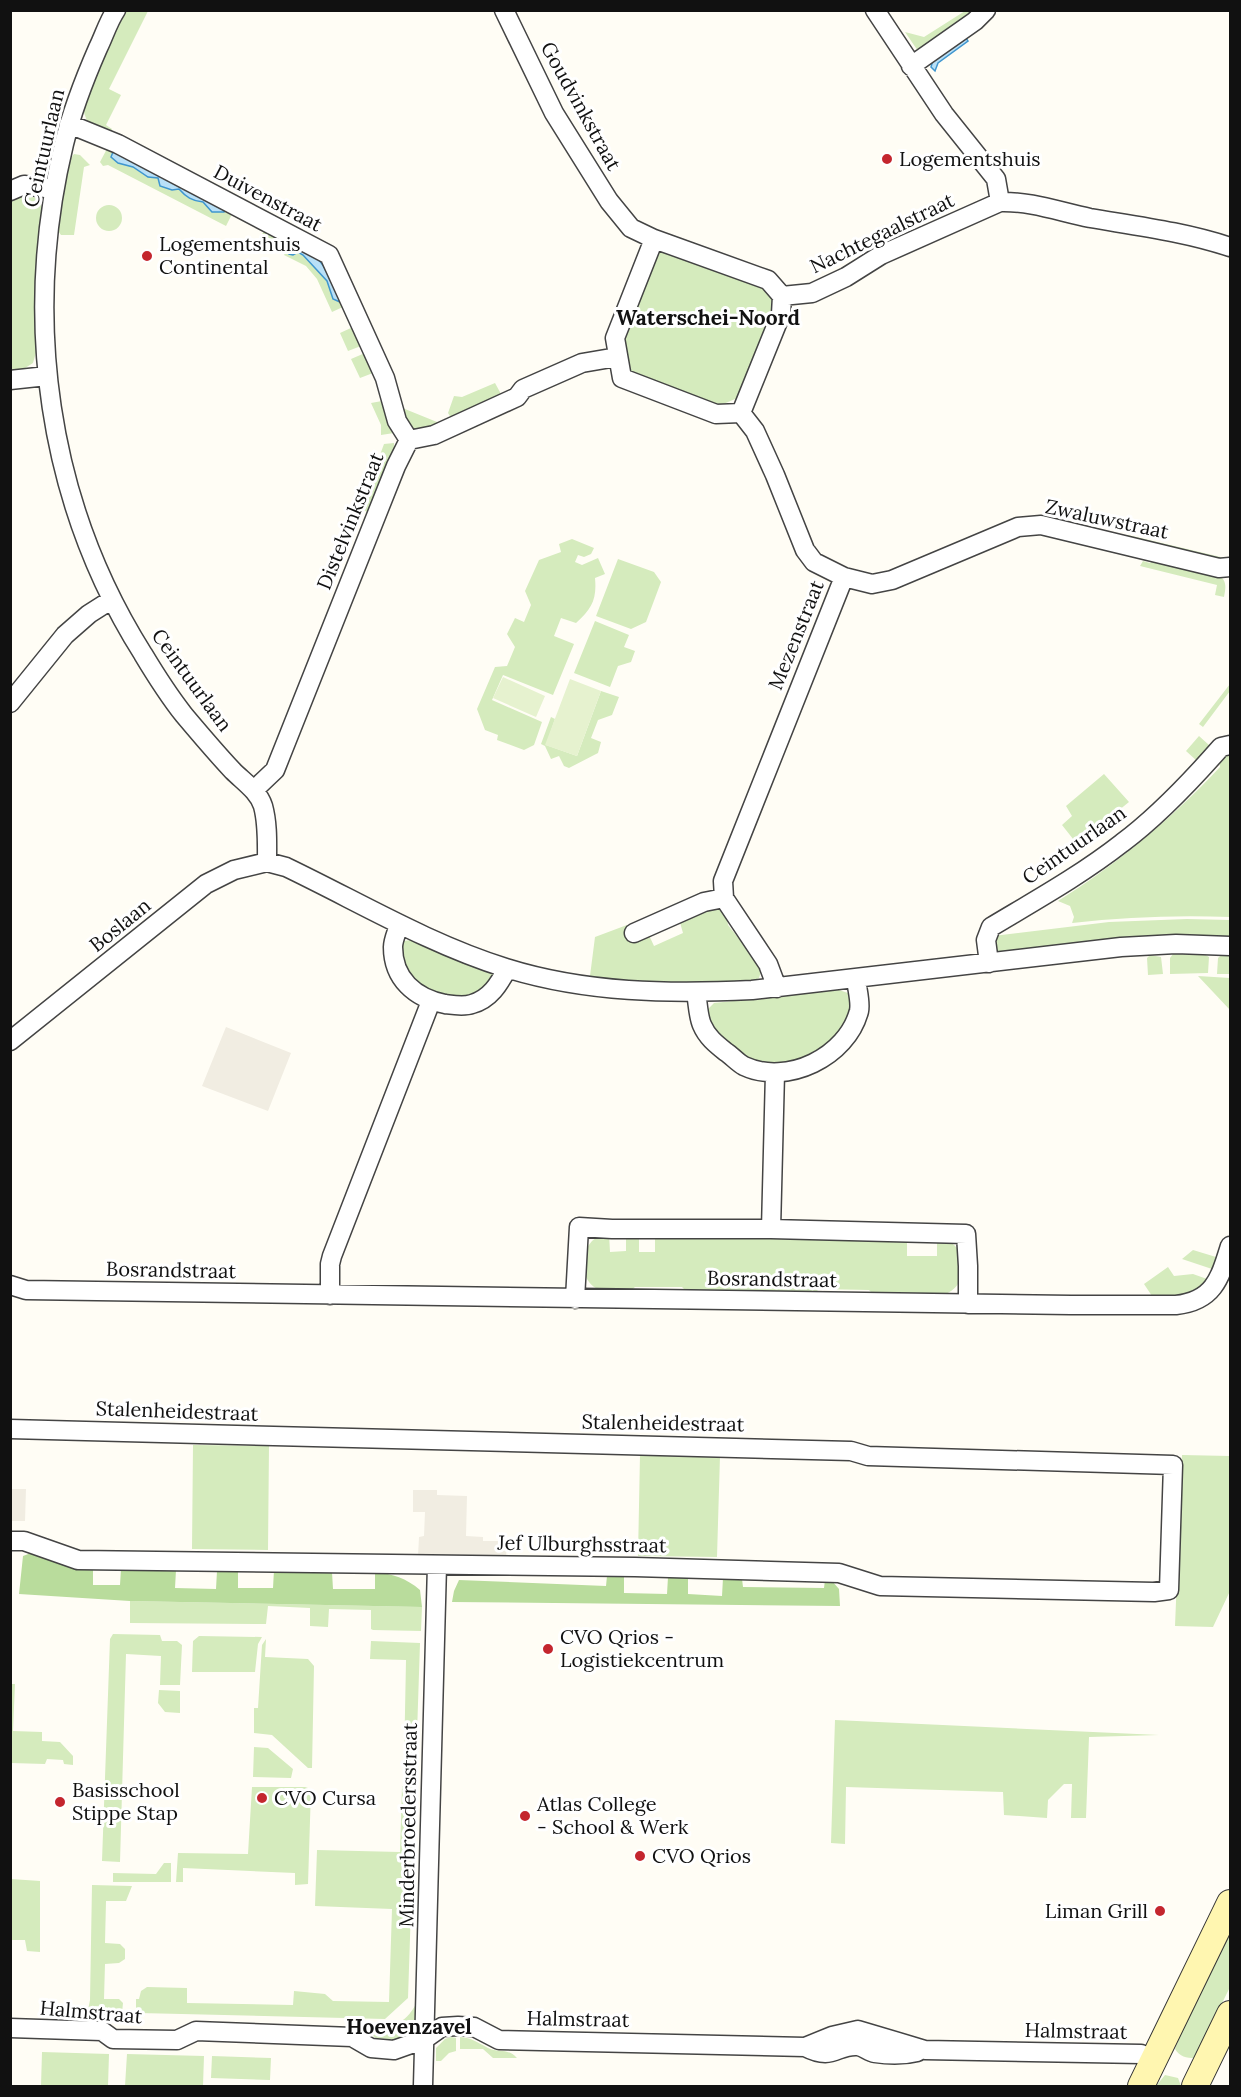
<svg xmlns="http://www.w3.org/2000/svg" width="1241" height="2097" font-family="Lora,serif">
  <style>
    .green { fill: #d5ebbd }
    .forest { fill: #b9dc9c }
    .pitch { fill: #e6f2cf }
    .plaza { fill: #f1ede2 }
    .water { fill: #b9e0f7; stroke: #3f96cf; stroke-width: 1.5 }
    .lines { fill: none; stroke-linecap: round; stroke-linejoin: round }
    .street-casing { stroke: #444; stroke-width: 21 }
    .secondary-casing { stroke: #333; stroke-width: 28 }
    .street { stroke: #fff; stroke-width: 18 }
    .secondary { stroke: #fff6b0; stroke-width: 26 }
    .poi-dot { fill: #c4262e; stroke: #fff; stroke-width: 2 }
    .labels { text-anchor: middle; stroke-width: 6; stroke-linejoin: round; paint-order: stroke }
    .street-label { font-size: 20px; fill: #111; stroke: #fff }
    .poi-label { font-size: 20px; fill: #111; stroke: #fff; text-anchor: start }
    .neighbourhood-label { font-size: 21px; font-weight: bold; fill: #111; stroke: #fff }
  </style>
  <rect width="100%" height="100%" fill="#fffdf5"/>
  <path class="green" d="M126,11H148L109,89L121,95L106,125L112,129L110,134L95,128L87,121L82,107L100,63Z
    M965,11H977L918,51L905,32L924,37Z
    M109,145L233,212L226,226L108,165L103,166L100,162Z
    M74,154L80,155L90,165L84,167L74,235H61L58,231C60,214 63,167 74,154Z
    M24,191L40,201L42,210L35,290L37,349L33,363L22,370L10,371V197Z
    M96 218a13 13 0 1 1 26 0a13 13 0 1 1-26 0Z
    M265,229L283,238L276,251L258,242Z
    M291,243L324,259L345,306L332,312L317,279L306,266L284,255Z
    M670,250L765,284L776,307L740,397L716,407L631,374L623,328L654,253Z
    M353,327L361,346L348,351L340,333Z
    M365,353L373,373L360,378L351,359Z
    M495,383L501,394L480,403L475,412L453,421L448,413L454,396L462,397Z
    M382,401L385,403L394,433L381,435V425L371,403Z
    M400,407L437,422L440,428L417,433L401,418Z
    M394,443V456L368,512L360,509L384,444Z
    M1128,535L1225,558L1224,562L1128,539Z
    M572,539L594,548L591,554L584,557L578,555L575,562L582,565L598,558L605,574L595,578C597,599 592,609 576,623L561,618L554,636L574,644L553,695L503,675L492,700L542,722L534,745L524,750L497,740L498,735L485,730L477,709L495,667L507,666L515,647L507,634L515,618L524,622L531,605L525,591L539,560L561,552L559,544Z
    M618,559L654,572L661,582L646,622L631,629L596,616Z
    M1156,559L1218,574C1227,581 1226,586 1224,597L1215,595L1217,585L1140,566L1143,561L1150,563Z
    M595,621L629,635L624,647L635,651L631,662L618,666L610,687L574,673Z
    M1230,684V691L1203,727L1199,724Z
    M601,691L619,697L612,715L598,720L591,738L601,742L598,753L569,768L564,766L559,756L551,759L545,746L541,744L551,717L555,719L546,745L577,756Z
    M1199,736L1209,745L1211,750L1197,761L1186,751Z
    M1230,752V917C1177,915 1125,917 1072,923L1074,917L1070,906L1058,901C1119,863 1171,819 1220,767L1219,759Z
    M1104,774L1129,802L1077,844L1062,825L1072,816L1066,806Z
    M707,909L721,910L727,918L728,925L762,968L759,978C733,993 624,981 590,976L595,937L627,925L629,932L648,933L654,946L683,933L679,919Z
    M1187,919L1230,920V937L1000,952L996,949L993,936L1109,922Z
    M412,940L493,974L494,985C486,988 477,996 469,997C444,1002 405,986 400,960C399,955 402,947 403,941Z
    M1173,954H1204L1209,957L1208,973L1170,974V958Z
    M1150,955L1161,957L1163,974L1148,975L1147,958Z
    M1221,955L1230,956V974H1217L1218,958Z
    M1198,976L1230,978V1010Z
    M839,990L851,994L854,1005L837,1041L799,1064H751L732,1052L707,1021V1010L714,1003Z
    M609,1234L610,1252L626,1251V1235H639V1252H655V1235L907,1239V1256H937V1239C955,1240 962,1250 960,1267C960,1271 961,1278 959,1282C956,1289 948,1293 941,1297L874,1295L869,1290L819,1289L813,1295L688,1293L682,1287H635L629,1292C621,1291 608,1293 600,1290C580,1283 579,1255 592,1241C596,1237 603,1236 609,1234Z
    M1193,1250L1216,1257L1212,1269L1182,1259Z
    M1168,1267L1174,1276L1193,1274L1207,1279C1192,1299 1175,1297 1152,1296L1144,1284Z
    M193,1445L269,1446L268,1550L192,1549Z
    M640,1455L720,1456L717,1557L638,1556Z
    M1182,1455L1230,1456V1591L1213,1627L1175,1626Z
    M130,1601L422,1607L421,1631L373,1630L371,1629V1610L329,1609L328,1627L310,1626V1608L268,1606L266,1624L130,1623Z
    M113,1634L160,1635L162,1641H177L182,1645L180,1685H160L161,1656L126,1654L120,1862L102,1861L110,1639Z
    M199,1636L262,1637L258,1644L255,1672H192L193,1641Z
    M266,1639L265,1657L308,1659L314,1666L312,1768H308L272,1735L254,1733V1708H258L262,1645Z
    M371,1641L420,1643L416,1764L404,1763L406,1660L370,1659Z
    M11,1684H15L13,1731L42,1732V1741L60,1742L73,1756V1765L64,1764L63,1760L47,1759L45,1764L11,1763Z
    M159,1690L180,1691V1713L165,1712L158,1703Z
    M835,1720L1159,1735L1089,1737L1086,1818H1071L1072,1784H1064L1048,1800L1047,1818L1004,1815L1003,1792L846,1787L845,1844L831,1843Z
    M254,1747L268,1748L293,1769L291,1778L253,1777Z
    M402,1786L415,1787L408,1998L385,2019L139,2013L136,2008V1999H139L141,1991L147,1987L187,1988V2003L293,2005L294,1991L325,1994L333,2001L389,2002L392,1909L315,1906L317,1850L400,1852Z
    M252,1787H305L311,1789L308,1884L295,1885V1873L183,1868V1882H176L178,1853L248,1854Z
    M164,1863H171V1882H113V1873L156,1874Z
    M11,1879L40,1881V1952L27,1951L25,1940H11Z
    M92,1885L132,1886L126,1901H106L105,1943L120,1944L125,1949V1959L119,1963L105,1964L104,1999H119L123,2003L122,2013L120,2015H91L88,2010L90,2000Z
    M1230,1934V1987L1195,2058C1186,2058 1180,2057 1175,2049L1179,2038Z
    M416,2004L415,2028L407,2037L400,2040L376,2038L359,2027C385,2027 402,2030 416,2004Z
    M451,2037L456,2038V2051L449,2053L441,2061H436V2048L445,2039Z
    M460,2037C472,2038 477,2042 488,2048C499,2053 508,2048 517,2058H493L483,2049H460Z
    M42,2052L109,2054L108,2086H41Z
    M127,2054L204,2056L203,2086H125Z
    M212,2056L271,2058L270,2080L211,2078Z
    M1165,2075L1178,2078L1181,2086H1156Z"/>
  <path class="forest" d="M31,1553L93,1568V1585H120L121,1569L176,1570L175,1588L216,1589L217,1571L238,1570V1588H273L274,1570L332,1572L333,1589H375V1572C393,1574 406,1578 420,1590L422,1607L130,1601L19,1594L23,1556Z
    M607,1576H624V1593L667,1594L668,1577H688V1594L722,1596L723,1578L742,1579L743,1587L824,1588L825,1580L832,1581L839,1589L840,1606L452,1602L454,1591L459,1580L606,1586Z"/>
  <path class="pitch" d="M503,677L545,696L536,717L493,698Z
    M570,679L601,691L577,756L545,745Z"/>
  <path class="plaza" d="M226,1027L291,1053L268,1111L202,1086Z
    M11,1489H26L25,1521H11Z
    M413,1490H437V1495L467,1496L466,1536L483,1537V1541H507L506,1558L418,1556L419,1537L424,1536L425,1512H413Z"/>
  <path class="water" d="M966,38L968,41L938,63L935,71L931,67L933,60Z
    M113,152L127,155L224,209V212H212L203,202C192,201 186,197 179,189L172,190L160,186L158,178L148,177L133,167L118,163L111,157Z
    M292,244C306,251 320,256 326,271L332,274L342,300L340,302L333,299L327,281L303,255L298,252L293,255L289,254L288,251Z"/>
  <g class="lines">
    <defs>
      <path id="street" d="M116,10C108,22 104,36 98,48C84,80 72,111 64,144C22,318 47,502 143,654C155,674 169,696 184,715C200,734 216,753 233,771C244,782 258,791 263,806C268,824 267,844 267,862
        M504,10L554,113L609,201L631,228L654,239
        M875,10L944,114L996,179L1000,202
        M911,66L975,21L986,10
        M69,124L118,144L329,255L385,378L397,421L409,440
        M10,191L24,185L53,189
        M654,239L768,280L782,296L781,314L741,413L716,414L622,378L615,338Z
        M782,296L812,293L846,277L881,255L1000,202C1031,201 1060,212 1090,218C1137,226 1185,232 1230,247
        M10,380L47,376
        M741,413L755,431L775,475L805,550L814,562L844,577L723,881L724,898L768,964L777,988
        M844,577L872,584L892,580L1018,527L1041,525L1219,568L1230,567
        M10,703L65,635L89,614L111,600
        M254,790L275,770L396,466L409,440L434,435L517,397L523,389L582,363L617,357
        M267,862L286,867C359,902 429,944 506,968C586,993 670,994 752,990L1121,947L1176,944L1230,946
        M399,925C397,932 393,940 393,947C393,979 415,998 445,1004C453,1005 464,1007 472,1004C490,999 499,984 507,969
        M634,933L704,902L724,898
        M989,963L986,940L991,927C1036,900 1081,875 1122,843C1157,817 1192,780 1221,747L1230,745
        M696,993C698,1003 698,1016 702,1025C707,1037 716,1044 726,1052C732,1056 738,1063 744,1066C787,1086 847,1057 859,1011C861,1002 857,989 856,979
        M10,1041L206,884L234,870L267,862
        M771,1229L775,1073
        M10,1285L26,1290L1071,1305H1176C1214,1301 1220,1278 1230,1246
        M330,1295V1264L332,1256L431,1001
        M575,1299L579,1227L612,1229H771L966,1234L968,1266V1304
        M10,1429L851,1451L868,1456L1173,1465L1169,1590L1154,1592L880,1586L839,1573L635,1567L78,1560L24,1541H10
        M10,2028L102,2031L113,2039L177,2040L196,2031L352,2037L371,2048L394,2050L425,2039L442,2027L458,2026L474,2027L499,2040L805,2047L832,2036L858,2030L925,2050L1141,2054L1154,2060
        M805,2047C834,2062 836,2044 858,2046C864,2047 869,2052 875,2053C888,2055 905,2055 917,2052
        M423,2086L437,1565"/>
      <path id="secondary" d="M1141,2086L1230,1903
        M1195,2086L1230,2014"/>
    </defs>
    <use href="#street" class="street-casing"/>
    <use href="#secondary" class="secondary-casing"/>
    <use href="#street" class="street"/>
    <use href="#secondary" class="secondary"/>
  </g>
  <g class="poi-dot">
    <circle cx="887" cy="159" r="6"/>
    <circle cx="147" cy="256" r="6"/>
    <circle cx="548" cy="1649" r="6"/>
    <circle cx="262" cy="1798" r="6"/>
    <circle cx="60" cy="1802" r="6"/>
    <circle cx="525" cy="1816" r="6"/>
    <circle cx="640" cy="1856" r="6"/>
    <circle cx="1160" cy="1911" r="6"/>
  </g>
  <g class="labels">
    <g class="street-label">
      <text transform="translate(581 106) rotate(61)" y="7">Goudvinkstraat</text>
      <text transform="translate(44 148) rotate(-77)" y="7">Ceintuurlaan</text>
      <text transform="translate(268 198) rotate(28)" y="7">Duivenstraat</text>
      <text transform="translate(882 233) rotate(-26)" y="7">Nachtegaalstraat</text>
      <text transform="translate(1107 519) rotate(12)" y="7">Zwaluwstraat</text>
      <text transform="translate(350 521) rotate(-68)" y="7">Distelvinkstraat</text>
      <text transform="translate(796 635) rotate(-68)" y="7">Mezenstraat</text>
      <text transform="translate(192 680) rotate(54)" y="7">Ceintuurlaan</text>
      <text transform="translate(1074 845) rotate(-35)" y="7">Ceintuurlaan</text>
      <text transform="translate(120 925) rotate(-39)" y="7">Boslaan</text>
      <text transform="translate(171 1270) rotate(1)" y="7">Bosrandstraat</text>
      <text transform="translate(772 1279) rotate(1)" y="7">Bosrandstraat</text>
      <text transform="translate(177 1411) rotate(2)" y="7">Stalenheidestraat</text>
      <text transform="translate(663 1423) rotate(1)" y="7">Stalenheidestraat</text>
      <text transform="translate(582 1544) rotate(1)" y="7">Jef Ulburghsstraat</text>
      <text transform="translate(408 1825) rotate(-89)" y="7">Minderbroedersstraat</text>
      <text transform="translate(91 2012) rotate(5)" y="7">Halmstraat</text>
      <text transform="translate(578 2019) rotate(1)" y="7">Halmstraat</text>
      <text transform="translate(1076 2031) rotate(1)" y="7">Halmstraat</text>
    </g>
    <g class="poi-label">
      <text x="899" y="166">Logementshuis</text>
      <text x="159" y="251">Logementshuis<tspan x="159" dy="23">Continental</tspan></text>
      <text x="560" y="1644">CVO Qrios -<tspan x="560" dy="23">Logistiekcentrum</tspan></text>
      <text x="72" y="1797">Basisschool<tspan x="72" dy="23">Stippe Stap</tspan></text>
      <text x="274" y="1805">CVO Cursa</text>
      <text x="537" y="1811">Atlas College<tspan x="537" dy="23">- School &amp; Werk</tspan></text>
      <text x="652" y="1863">CVO Qrios</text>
      <text x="1148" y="1918" text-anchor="end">Liman Grill</text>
    </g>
    <g class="neighbourhood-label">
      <text x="708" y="325">Waterschei-Noord</text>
      <text x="409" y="2034">Hoevenzavel</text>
    </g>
  </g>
  <rect width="1241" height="2097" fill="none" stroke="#111111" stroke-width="24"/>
</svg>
